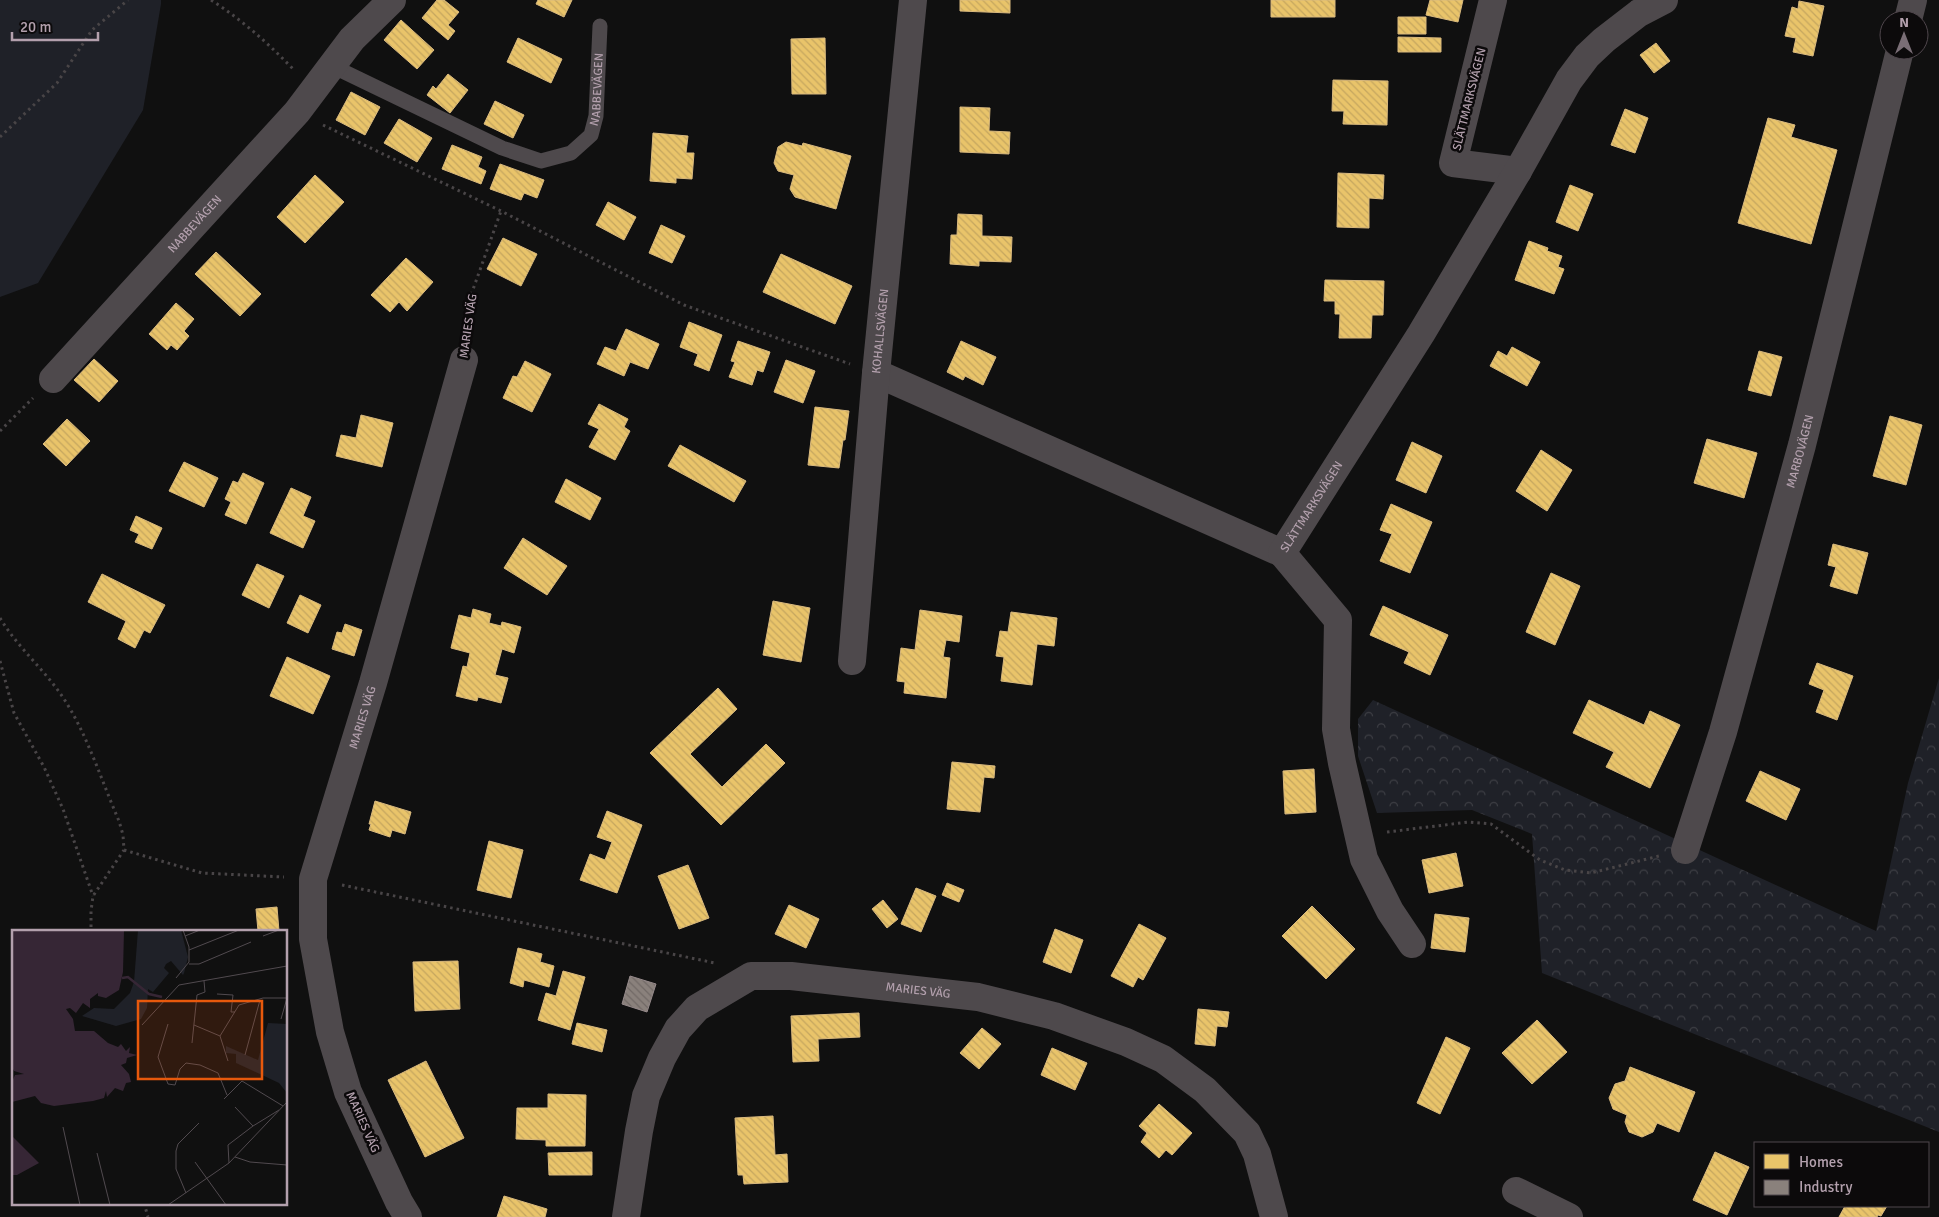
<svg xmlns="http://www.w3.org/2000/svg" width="1939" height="1217" font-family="Signika,sans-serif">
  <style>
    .green { fill: #1f2128 }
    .forest { fill: url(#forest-crowns) }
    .homes { fill: url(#homes-back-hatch); stroke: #d9b97e }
    .industry { fill: url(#industry-back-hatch); stroke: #968a8b }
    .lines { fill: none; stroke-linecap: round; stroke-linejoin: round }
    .path { stroke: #494547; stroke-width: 3; stroke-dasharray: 2.5 4; stroke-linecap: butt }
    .service { stroke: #4e494c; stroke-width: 15 }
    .minor { stroke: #4e494c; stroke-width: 28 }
    .labels { text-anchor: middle; stroke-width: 5; stroke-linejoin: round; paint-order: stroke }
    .street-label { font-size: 12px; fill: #b3a0ad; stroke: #0c0a0b }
    .inset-river { fill: none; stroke: #362635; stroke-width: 2.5 }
    .inset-road { fill: none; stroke: #514a4f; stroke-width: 1 }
    .view { fill: #e8590c; fill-opacity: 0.15; stroke: #e8590c; stroke-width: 2.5 }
    .inset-edge { fill: none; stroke: #b3a0ad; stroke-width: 2.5 }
  </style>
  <defs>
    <pattern id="forest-crowns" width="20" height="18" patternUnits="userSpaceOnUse" patternTransform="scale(1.25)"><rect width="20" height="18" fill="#1f2128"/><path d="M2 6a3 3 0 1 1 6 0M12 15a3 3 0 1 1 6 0" fill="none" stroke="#3d3e44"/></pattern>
    <pattern id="homes-back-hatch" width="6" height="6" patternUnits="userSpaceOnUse" patternTransform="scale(1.25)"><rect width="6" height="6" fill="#e9c46a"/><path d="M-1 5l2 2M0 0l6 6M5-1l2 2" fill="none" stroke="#c5a65f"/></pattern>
    <pattern id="industry-back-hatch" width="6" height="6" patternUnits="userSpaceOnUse" patternTransform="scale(1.25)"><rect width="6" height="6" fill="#8a817c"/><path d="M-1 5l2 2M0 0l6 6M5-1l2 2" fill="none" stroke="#716966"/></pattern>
  </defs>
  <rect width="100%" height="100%" fill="#101010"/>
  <path class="green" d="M0,0H161V4L143,110L38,283L0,297Z"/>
  <path class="forest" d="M1939,678V1132L1542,973L1532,834L1472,810L1377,813L1358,756V719L1373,700L1876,931L1908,783Z"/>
  <path class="homes" d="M437,0H444L459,12L448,25L455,31L448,40L422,18Z
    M538,0H572L564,17L536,4Z
    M960,0H1010V13L960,11Z
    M1271,0H1335V17H1271Z
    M1430,0H1463L1458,22L1426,15Z
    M1799,1L1824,6L1813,56L1793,52L1796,38L1785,36L1792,7L1798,9Z
    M1398,17H1426V34H1398Z
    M401,20L434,50L417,69L384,40Z
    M1398,37L1441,38V52H1398Z
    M518,38L562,59L551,83L507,62Z
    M825,38L826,94H792L791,39Z
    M1656,43L1670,61L1654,73L1640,55Z
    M448,74L468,90L450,113L427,95L433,86L436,89Z
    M1333,80L1388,81L1387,125L1343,124L1344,111H1332Z
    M351,92L380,107L365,135L336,120Z
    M495,101L524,115L513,138L484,124Z
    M960,107L990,108L989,131L1010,132L1009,154L960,152Z
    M1625,109L1648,118L1635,153L1611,145Z
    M1768,118L1795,125L1791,137L1837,150L1811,244L1738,223Z
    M399,119L432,138L417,162L384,143Z
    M653,133L688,136L686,153H694L692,179L676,178V183L650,181Z
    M786,142L802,146L803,143L851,156L836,209L795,197L790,189L794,175L778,171L774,163L778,147Z
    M452,145L482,157L478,167L486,171L481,184L442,169Z
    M500,164L544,180L537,198L524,193L521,200L490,189Z
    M1338,173L1384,175L1383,199L1369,198V228L1337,227Z
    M315,175L344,202L305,243L277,217Z
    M1570,185L1593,194L1578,231L1556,222Z
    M608,202L636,217L624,240L596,225Z
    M958,214L982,215V236L1012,237L1011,262L979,261V266L950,264L951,235H957Z
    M661,225L685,236L672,263L649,253Z
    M503,238L537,254L521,286L487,269Z
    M1529,241L1548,248L1547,251L1562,256L1558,267L1564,269L1554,294L1515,280Z
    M216,252L261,294L240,316L195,274Z
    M781,254L852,286L835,324L763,292Z
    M406,258L433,282L407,311L399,302L390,312L371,295Z
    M1325,280L1384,281L1383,315H1372L1371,338H1339L1340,314H1335V301H1324Z
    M176,303L194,319L184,331L189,336L177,350L171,345L167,350L149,334Z
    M689,322L722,335L709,371L694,365L698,354L680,347Z
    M626,329L659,344L648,369L630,362L624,376L597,364L605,347L616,351Z
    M738,341L770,352L763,372L757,370L752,385L729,377L735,362L731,361Z
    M961,341L996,357L983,385L965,376L963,380L947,372Z
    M1512,347L1540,362L1527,386L1490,366L1498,351L1507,356Z
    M1759,351L1782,357L1771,396L1748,390Z
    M94,359L118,381L99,402L74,380Z
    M786,360L815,371L803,403L774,392Z
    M525,361L551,374L532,412L503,398L513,376L517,377Z
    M599,404L628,419L624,427L630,431L615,460L589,447L599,429L588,424Z
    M815,407L849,411L845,440H843L839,468L808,465Z
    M361,415L393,423L382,467L336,456L341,435L356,438Z
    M1890,416L1922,425L1906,485L1873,476Z
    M67,419L90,441L66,466L43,444Z
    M1707,439L1757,453L1744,498L1694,483Z
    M1412,442L1442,456L1426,493L1396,480Z
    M680,445L746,481L734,502L668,466Z
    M1541,450L1572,470L1547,511L1516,491Z
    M184,462L218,478L204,507L169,491Z
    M243,473L264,483L246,524L225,515L231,502L225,499L233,481L238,483Z
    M566,479L601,498L590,520L555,502Z
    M291,488L311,497L303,516L315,521L303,548L270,533Z
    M1391,504L1432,522L1410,573L1380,561L1392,534L1380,530Z
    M136,516L162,528L152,549L135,542L139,534L130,530Z
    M523,538L567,566L547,595L504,568Z
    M1833,544L1868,553L1857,594L1830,586L1836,567L1828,565Z
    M257,564L284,576L269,608L242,595Z
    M1551,573L1580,586L1555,645L1526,632Z
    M102,574L165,605L150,633L144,630L135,648L118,639L126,621L88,602Z
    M300,595L321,605L308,633L287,623Z
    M773,601L810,608L801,662L763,655Z
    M1383,606L1448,635L1430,675L1404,663L1409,652L1370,635Z
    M473,609L491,614L489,623L501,626L502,622L521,627L514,653L502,649L495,675L508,678L501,703L478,697L477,701L456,696L463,666L467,667L470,653L451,648L459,615L471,618Z
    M920,610L962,616L959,642L946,640L943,657L950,658L946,698L904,693L905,682L897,681L901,648L915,650Z
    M1011,612L1057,618L1054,646L1037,644L1032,685L1001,681L1004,657L996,656L1000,631L1008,632Z
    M345,624L362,630L354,656L332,649L337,632L342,633Z
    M287,657L330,676L313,714L270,696Z
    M1817,663L1853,676L1837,720L1816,712L1824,690L1809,684Z
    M718,688L737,709L690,754L722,787L766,744L785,763L721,825L650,753Z
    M1589,700L1644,725L1650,711L1680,725L1650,788L1606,767L1614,752L1573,733Z
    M952,762L995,766L994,778L984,777L980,812L947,809Z
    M1314,769L1316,812L1285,814L1283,771Z
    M1760,771L1800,789L1786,820L1746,801Z
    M375,801L411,812L405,834L392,830L390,837L369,830L371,824H369Z
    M607,811L642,825L617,893L580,880L590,854L605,860L612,842L597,837Z
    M489,841L523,850L511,898L477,890Z
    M1456,853L1463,886L1429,893L1422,860Z
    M688,865L709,918L679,929L658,876Z
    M947,883L964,890L959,902L942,895Z
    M916,888L936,896L921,932L901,924Z
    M883,900L898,919L887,928L872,909Z
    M789,905L819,919L806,948L775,934Z
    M1312,906L1355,949L1326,979L1282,936Z
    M277,907L279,931H258L256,909Z
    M1435,914L1469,918L1465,952L1431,948Z
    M1139,924L1166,938L1143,980L1138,977L1133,987L1111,976Z
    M1055,929L1083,940L1071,973L1043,962Z
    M518,948L542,954L540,962L554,966L549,987L524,980L523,987L510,983Z
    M458,961L460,1009L415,1011L413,962Z
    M563,971L585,977L570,1030L538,1020L546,993L556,996Z
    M1198,1009L1229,1012L1227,1027L1217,1026L1215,1046L1195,1044Z
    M859,1013L860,1037L818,1039L819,1061L793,1062L791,1016Z
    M1537,1020L1567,1052L1532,1084L1502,1053Z
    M577,1023L607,1030L602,1052L572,1044Z
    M982,1028L1001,1044L979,1069L960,1053Z
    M1446,1037L1470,1048L1440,1114L1417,1103Z
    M1052,1048L1087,1063L1075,1090L1041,1075Z
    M426,1061L464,1138L425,1157L388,1080Z
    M1630,1067L1695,1092L1679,1132L1657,1123L1653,1132L1642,1137L1629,1132L1625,1122L1627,1115L1613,1109L1609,1098L1615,1084L1625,1081Z
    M548,1094L586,1095L585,1146H546V1140L516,1139L517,1108H548Z
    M1159,1104L1192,1133L1172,1155L1166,1150L1159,1158L1141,1142L1147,1133L1139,1126Z
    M773,1116L775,1155L787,1154L788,1182L744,1184L743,1175H738L735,1118Z
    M592,1152V1175H549L548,1153Z
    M1715,1152L1749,1167L1727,1215L1693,1200Z
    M504,1196L547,1209L545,1217H497Z
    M1845,1206H1887L1881,1216L1878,1215L1877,1217H1839Z"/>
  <path class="industry" d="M630,976L656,984L647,1012L622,1004Z"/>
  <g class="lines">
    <path class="path" d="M211,0C242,20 268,43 294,70
      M323,125L501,211L684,305L850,364
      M0,137L57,83L92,30L128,0
      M466,333L471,295L501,211
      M0,431L33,398
      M0,618C18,648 45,670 64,699C87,734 102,782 119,821L123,835L124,850L93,896L91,911V931
      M0,661L14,713L44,767L63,809L93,896
      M1387,832L1469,822L1491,824L1540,860L1565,870L1591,873L1659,856
      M124,850L202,873L284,877
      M342,885L715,963
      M144,1203L148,1217"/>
    <path class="service" id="s1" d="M332,66L502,148L541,161L571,153L591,135L596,116L600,26"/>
    <g class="minor">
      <path d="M1493,0L1453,163L1518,171"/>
      <path d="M1908,20L1913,0"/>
      <path d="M876,373L1282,553"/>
      <path id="s2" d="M53,379L297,112L352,39L392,0"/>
      <path id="s3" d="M852,661L876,373L913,0"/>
      <path id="s4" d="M1685,850L1723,732L1802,445L1900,50"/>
      <path id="s5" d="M1412,944L1390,911L1364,859L1342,763L1336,729L1338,620L1282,553L1421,334L1518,171L1569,80L1587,56L1604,40L1639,13L1664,0"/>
      <path d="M1516,1191L1569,1217"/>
      <path id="s6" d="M408,1217L399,1202L348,1092L330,1032L313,939V879L373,683L464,360"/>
      <path id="s7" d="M626,1217L639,1131L646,1096L662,1058L678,1029L697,1008L751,976H791L978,997L1054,1016L1126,1042L1163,1059L1205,1090L1247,1133L1257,1154L1274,1217"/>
    </g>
  </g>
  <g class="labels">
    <g class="street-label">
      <text dy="4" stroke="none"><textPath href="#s1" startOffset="334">NABBEVÄGEN</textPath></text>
      <text transform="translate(1469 99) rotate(-76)" y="4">SLÄTTMARKSVÄGEN</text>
      <text dy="4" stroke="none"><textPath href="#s2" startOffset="210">NABBEVÄGEN</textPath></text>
      <text transform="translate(468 326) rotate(-82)" y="4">MARIES VÄG</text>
      <text dy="4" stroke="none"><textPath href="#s3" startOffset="331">KOHALLSVÄGEN</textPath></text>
      <text dy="4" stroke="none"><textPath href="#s4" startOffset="415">MARBOVÄGEN</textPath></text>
      <text dy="4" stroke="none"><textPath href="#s5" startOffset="482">SLÄTTMARKSVÄGEN</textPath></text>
      <text dy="4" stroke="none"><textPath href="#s6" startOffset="525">MARIES VÄG</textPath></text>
      <text dy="4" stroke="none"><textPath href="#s7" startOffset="456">MARIES VÄG</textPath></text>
      <text transform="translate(363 1122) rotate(66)" y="4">MARIES VÄG</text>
    </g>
  </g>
  <g transform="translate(12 930)">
    <rect width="275" height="275" fill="#101010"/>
    <path d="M126,0H169L176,27L172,43L171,45L159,31L154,34L152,38L157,43L141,62L136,59L135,78L129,89L104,96L70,86L82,78L102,79L118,63L122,52Z" fill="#1f2128"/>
    <path d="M256,93L275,94V163L267,153L224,133V124L214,123V116L246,130Z" fill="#1f2128"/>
    <path d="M0,0H112L111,42L107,60L94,68L86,66V63L78,69V78L71,73L64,83L58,78L54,79L61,89L63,101H82L96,113L106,117L109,114L114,121L118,117L117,123L125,125L115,128L114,133L109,135L117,144L119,152L114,153L111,161L103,158L95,167L94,161L92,168L81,171L42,176L29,173L23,166L0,172V152L3,145L12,144L2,141L0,137ZM0,206L27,233L5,245H0Z" fill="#362635"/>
    <path class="inset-river" d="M110,48L116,47L137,64L150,67"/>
    <path class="inset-road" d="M173,6L188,0M251,6L267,0M177,20L227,0M177,34H187L239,12M164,48L177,32V17L171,0M205,64L221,65L219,82H223M269,89L275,68M156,94L146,127L156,154L163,155L168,139L174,133L188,135L206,143L215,165M130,95L167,55L275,36M182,95L208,106M180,113L185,65L193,62L192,51M233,125L248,70M216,131L208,106L227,75L251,68H275M212,169L230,151L271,176M223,177L241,196L267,180M51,197L68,275M85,223L98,275M223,227L238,232L275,235M183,232L214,275M217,233L216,215L241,196M174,263L164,239V221L166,214L187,193M156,275L217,233L275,172"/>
    <path class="view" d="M126,71H250V149H126Z"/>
    <rect width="275" height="275" class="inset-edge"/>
  </g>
  <rect x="1754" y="1142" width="175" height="65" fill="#0c0a0b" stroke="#4f464c"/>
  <rect x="1764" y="1154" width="25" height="15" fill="#e9c46a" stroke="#4f464c"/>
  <text x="1799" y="1167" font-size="15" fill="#b3a0ad">Homes</text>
  <rect x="1764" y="1180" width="25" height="15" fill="#8a817c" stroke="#4f464c"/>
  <text x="1799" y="1192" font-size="15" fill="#b3a0ad">Industry</text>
  <g transform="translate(1904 35)"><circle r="24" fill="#0c0a0b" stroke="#4f464c"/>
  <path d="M0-4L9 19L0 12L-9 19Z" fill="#7a6e76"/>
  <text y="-8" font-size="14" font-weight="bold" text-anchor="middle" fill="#b3a0ad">N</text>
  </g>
  <path d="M12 32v8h86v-8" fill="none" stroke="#b3a0ad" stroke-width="2.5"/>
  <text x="20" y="32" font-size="15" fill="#b3a0ad" stroke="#0c0a0b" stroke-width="4" paint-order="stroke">20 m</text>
</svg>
